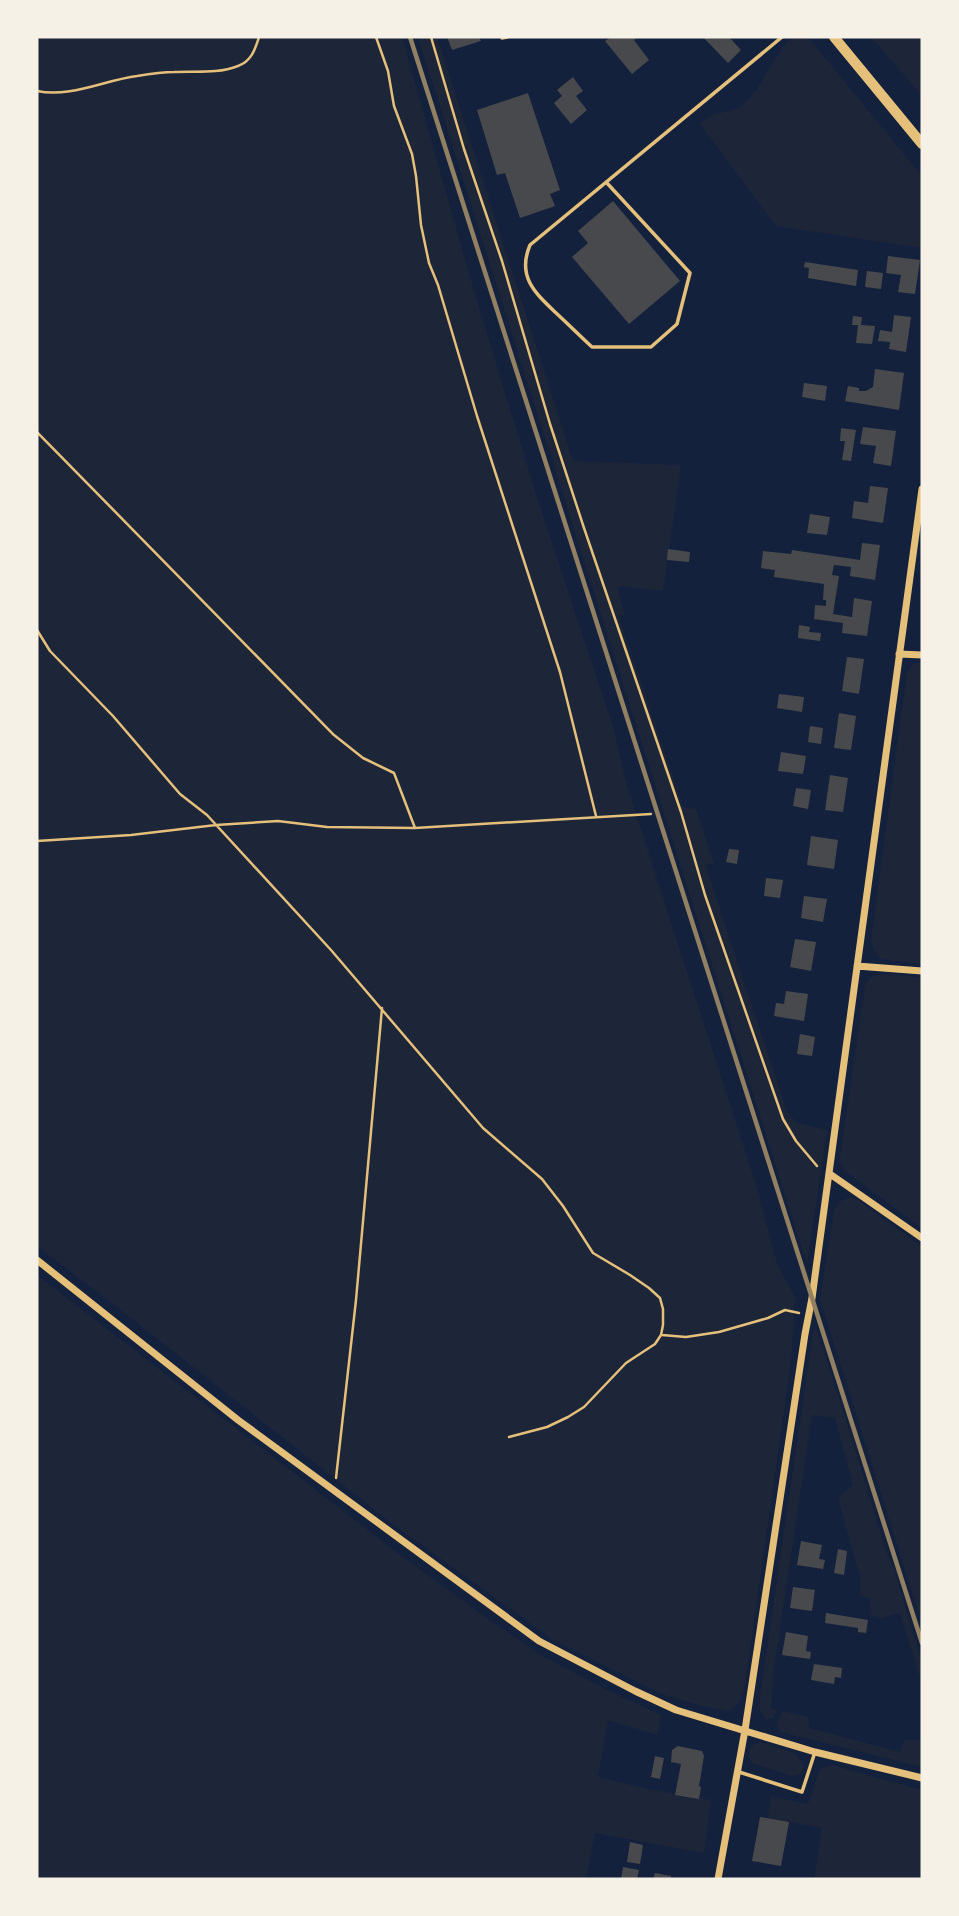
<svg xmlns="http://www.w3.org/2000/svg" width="959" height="1916" font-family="'PT Sans',sans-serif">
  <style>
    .green { fill: #1d2539 }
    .building { fill: #48494c }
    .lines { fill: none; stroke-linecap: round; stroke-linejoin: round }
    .path { stroke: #e5c07b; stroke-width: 2.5 }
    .service { stroke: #e5c07b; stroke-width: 3.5 }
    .minor { stroke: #e5c07b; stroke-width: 7 }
    .secondary { stroke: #e5c07b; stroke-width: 10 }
    .rail { stroke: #918062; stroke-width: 4.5 }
  </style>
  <rect width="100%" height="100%" fill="#14213d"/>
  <path class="green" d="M37,37H402L472,284L535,491L614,730L626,783L757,1188L777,1264L795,1297L791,1362L745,1685L739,1704L729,1711L701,1706L662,1694L552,1639L390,1522L117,1307L37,1246Z
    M418,37H437L572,458L575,461L681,465L663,591L617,586L625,616L618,615L683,807L696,809L714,864H705L787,1111L797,1123L827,1130L807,1264Z
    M792,37H808L922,176V248L776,226L700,124C703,121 705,119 708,117C720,110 735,114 744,104C764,85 773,56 792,37Z
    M871,37H922V96Z
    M916,663H922V964L881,959L875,952L871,940L907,672L911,666Z
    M880,974L922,977V1228L845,1171L841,1165L840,1157L865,985L871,977Z
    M850,1197L858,1200L922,1247V1624L820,1299L834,1210L841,1201Z
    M37,1275L399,1554L484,1616L541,1655L611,1692L661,1715L657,1735L608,1720L598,1777L648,1789L711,1800L704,1853L595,1833L586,1879H37Z
    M816,1328L842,1407L885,1548L894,1569L922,1663V1684L900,1613L882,1618L870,1615V1598L860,1596L861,1581L838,1498L853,1485L835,1418L812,1415L774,1669L771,1708L777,1710L773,1718L766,1720L760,1710L759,1704L813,1332Z
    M783,1711L808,1717L809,1728L901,1752L904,1740H922V1767L781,1732L778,1729L777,1724Z
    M760,1742L796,1754L804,1765L801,1774L792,1776L752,1763C746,1755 750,1744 760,1742Z
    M831,1765L922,1790V1879H814L822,1828L768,1818L771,1796L808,1804L820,1769Z"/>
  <path class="building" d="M447,37H479L481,41L452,50Z
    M611,37H638L634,40L649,60L632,74L605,41Z
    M703,37H729L741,50L728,63Z
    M573,77L583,91L576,96L587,110L571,124L554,103L562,96L557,90Z
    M528,93L560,190L550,194L555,206L520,218L505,173L497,175L477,110Z
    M613,201L680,281L629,324L572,257L588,243L578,231Z
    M888,256L920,260L915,294L898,292L901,275L886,273Z
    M805,262L858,270L856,286L808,278L809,268L804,267Z
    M867,271L883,273L881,289L865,287Z
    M894,315L911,317L906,352L889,349L890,342L878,341L880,330L892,332Z
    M853,316L862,317L861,325L875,326L872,344L856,343L858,325H852Z
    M875,369L904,373L899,410L845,401L848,386L859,388V391H866L873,387Z
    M804,383L827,386L825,401L802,397Z
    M863,427L896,431L891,466L873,463L876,446L860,444Z
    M841,428L856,430L851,461L842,460L845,441H840Z
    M870,486L888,488L883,523L852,518L854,501L868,503Z
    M810,514L830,517L827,535L807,533Z
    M862,543L880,545L875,580L850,576L851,567L834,565L832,575L839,576L833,614L852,617L854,598L872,601L867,636L842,633L843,623L814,619L815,605L826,606V600H823L824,584L774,577L775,570L761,568L763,551L791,554L792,550L860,560Z
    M668,549L690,552L689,562L667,560Z
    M799,625L810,627L809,632L821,633L820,641L798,638Z
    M847,657L864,659L859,694L842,691Z
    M779,694L804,697L802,712L777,708Z
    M839,713L856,716L851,750L834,748Z
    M810,726L823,728L821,744L808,742Z
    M781,752L806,756L803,774L778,771Z
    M830,775L848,778L843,812L825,810Z
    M796,788L811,790L808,809L793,806Z
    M811,836L838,840L834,869L807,865Z
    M729,849L739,850L737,864L726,862Z
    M766,878L783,880L780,898L764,896Z
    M804,896L827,899L823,922L801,918Z
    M795,939L816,942L811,971L790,967Z
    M786,991L808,994L804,1021L774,1016L776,1003L784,1004Z
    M800,1034L815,1037L812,1056L797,1054Z
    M801,1541L822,1545L819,1559L825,1560L823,1569L797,1565Z
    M838,1549L847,1551L844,1575L834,1573Z
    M793,1587L815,1590L812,1611L790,1608Z
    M826,1613L868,1620L866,1633L858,1632V1628L825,1623Z
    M786,1632L808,1636L806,1651L811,1652L810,1659L782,1655Z
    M814,1664L842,1668L841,1678L835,1677L834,1684L811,1680Z
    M678,1746L702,1751L704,1756L699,1786L701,1787L699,1799L675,1795L681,1764L671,1762L672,1750Z
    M655,1756L664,1758L660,1779L651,1777Z
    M760,1817L789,1822L781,1866L752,1861Z
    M630,1842L643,1845L640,1864L627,1862Z
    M623,1867L639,1870L637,1879H621Z
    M655,1873L671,1876V1879H653Z"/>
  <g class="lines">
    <path class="path" d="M376,37L388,71L394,106L412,154L416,176L421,225L429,263L438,285L477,416L560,672L596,816
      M431,37L464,149L502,261L550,424L584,528L681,812L705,895L783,1119L796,1141L817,1166
      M37,91C70,98 105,80 137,76C149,74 162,72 174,72C196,71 218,74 238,66C252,61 255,49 259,37
      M37,432L334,735L363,758L394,773L415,828
      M37,630L50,651L113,716L180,794L207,815L331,950L483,1128L542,1179L563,1206L593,1253L630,1275L649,1288L660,1298L663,1309V1325L661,1335L655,1344L626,1363L584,1407L568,1417L547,1427L509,1437
      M37,841L131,835L216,825L278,821L327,827L415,828L651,814
      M662,1335L686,1337L719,1332L768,1318L785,1310L799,1313
      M336,1478L356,1300L382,1008"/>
    <path class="service" d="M502,38L507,37
      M606,182L690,273L677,324L651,347H592C579,335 567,323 555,312C534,292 517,276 530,245L782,37
      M739,1772L802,1792L815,1752"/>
    <path class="minor" d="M899,654L922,655
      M857,966L922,971
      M830,1174L922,1238
      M37,1260L238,1420L539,1641L635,1691L676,1710L815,1752L922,1778
      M718,1879L745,1730L805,1334L812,1298L922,489"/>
    <path class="secondary" d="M834,37L922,144"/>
    <path class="rail" d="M410,37L922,1643"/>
  </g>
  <rect width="959" height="1916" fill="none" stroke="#f6f1e7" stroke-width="77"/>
</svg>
